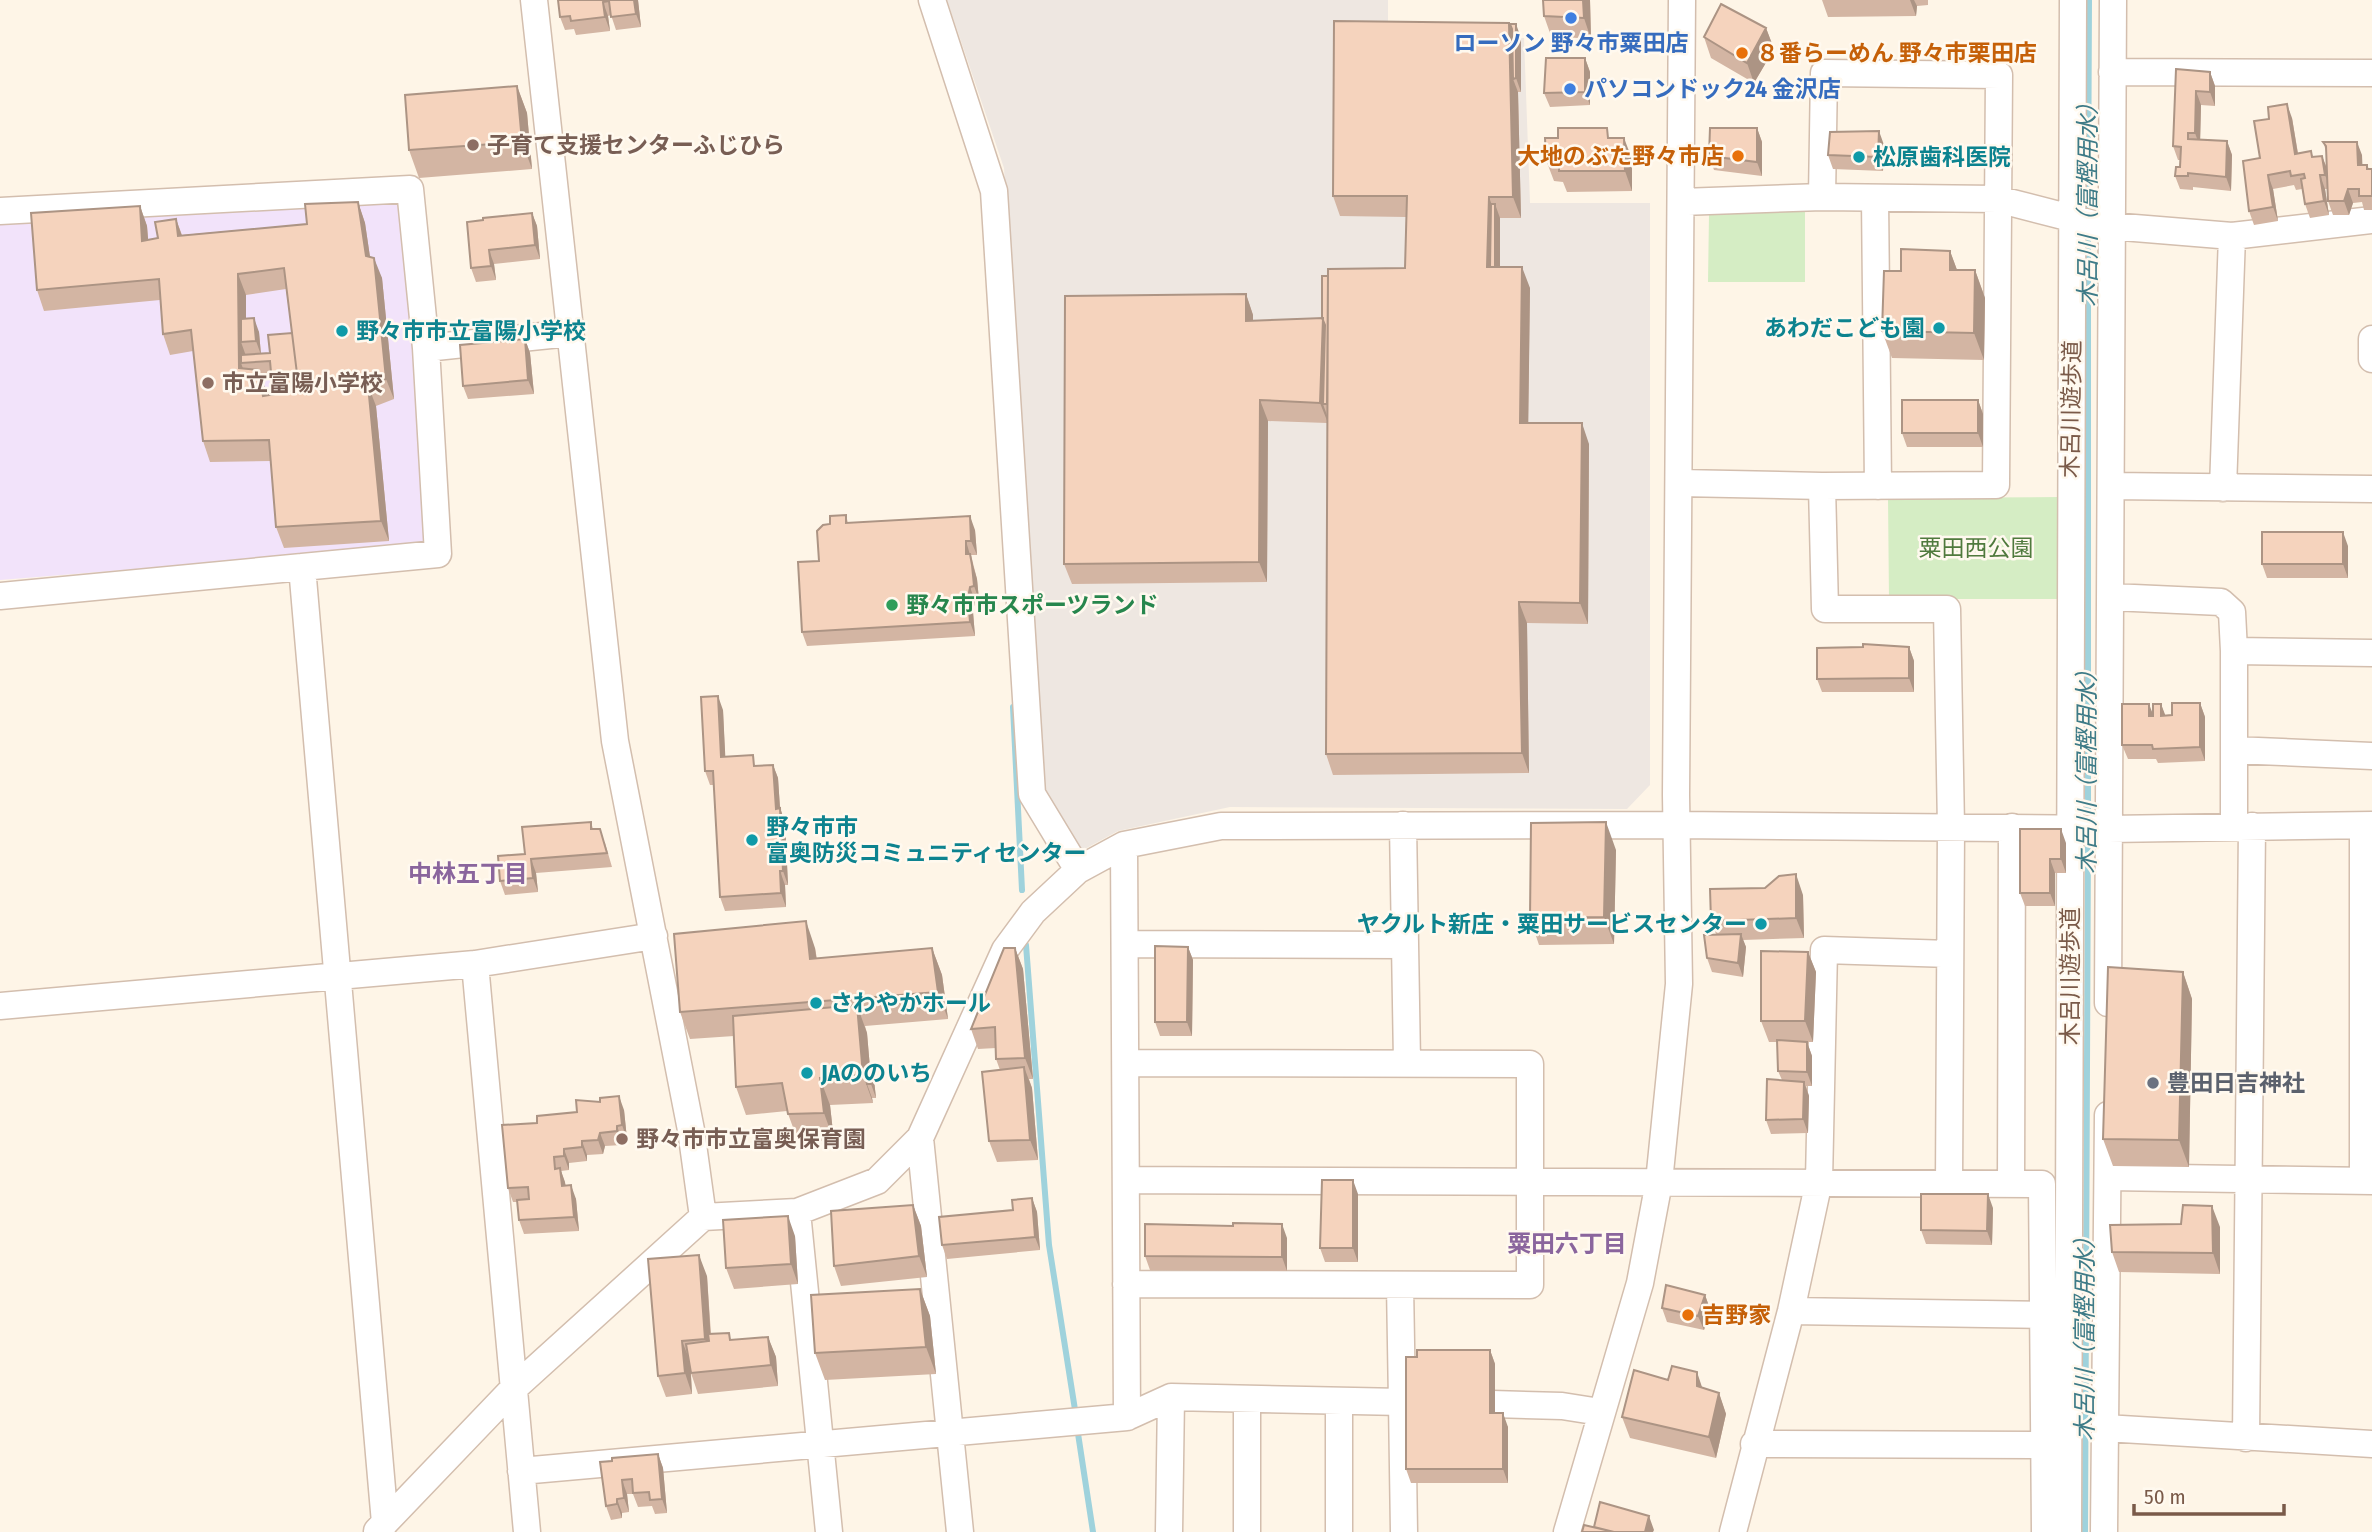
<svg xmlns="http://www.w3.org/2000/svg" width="2372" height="1532" font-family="'Fira Sans Condensed','Noto Sans JP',sans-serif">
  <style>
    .industrial { fill: #eee7e1 }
    .education { fill: #f2e3fa }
    .green { fill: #d5edc4 }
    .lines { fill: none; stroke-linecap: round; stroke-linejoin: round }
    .stream { stroke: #9fd2dc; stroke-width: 6 }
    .minor-casing { stroke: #d3beae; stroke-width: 29 }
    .minor { stroke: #fff; stroke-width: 26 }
    .wall { fill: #d3b5a3; fill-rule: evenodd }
    .shaded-wall { fill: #ac9484 }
    .building { fill: #f5d3bd; stroke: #ac9484; stroke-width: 2; fill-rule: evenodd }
    .shop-dot { fill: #3f7fe0; stroke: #fff9ef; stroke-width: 2.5 }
    .food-dot { fill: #e8710a; stroke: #fff9ef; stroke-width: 2.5 }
    .education-dot { fill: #8d6e63; stroke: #fff9ef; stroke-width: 2.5 }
    .culture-dot { fill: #0f9aa8; stroke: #fff9ef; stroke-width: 2.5 }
    .leisure-dot { fill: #2e9e5b; stroke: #fff9ef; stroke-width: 2.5 }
    .worship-dot { fill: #6b7280; stroke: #fff9ef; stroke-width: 2.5 }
    .labels { text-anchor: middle; stroke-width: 5; stroke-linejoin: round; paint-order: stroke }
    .shop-label { font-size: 23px; font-weight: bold; fill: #366cbe; stroke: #fff9ef }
    .food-label { font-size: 23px; font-weight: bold; fill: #c56008; stroke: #fff9ef; text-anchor: start }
    .education-label { font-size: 23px; font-weight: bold; fill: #785e54; stroke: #fff9ef; text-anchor: start }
    .culture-label { font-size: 23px; font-weight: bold; fill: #0d838f; stroke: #fff9ef; text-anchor: start }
    .street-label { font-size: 23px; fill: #7a5a49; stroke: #fff9ef }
    .park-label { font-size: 23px; fill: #4f7a3d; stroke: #fff9ef }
    .leisure-label { font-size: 23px; font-weight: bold; fill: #27864d; stroke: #fff9ef; text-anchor: start }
    .worship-label { font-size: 23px; font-weight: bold; fill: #5b616d; stroke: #fff9ef; text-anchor: start }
    .water-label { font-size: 24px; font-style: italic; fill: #3e7b87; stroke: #fff9ef }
    .neighbourhood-label { font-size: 24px; font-weight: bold; fill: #8a659d; stroke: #fff9ef }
  </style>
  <rect width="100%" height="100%" fill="#fef5e7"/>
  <path class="industrial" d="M947,0H1388V36L1524,38L1530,203H1650V785L1627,809L1230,807L1118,831L1081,851L1043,792L1004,168Z"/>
  <path class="education" d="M402,198L430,545L0,580V221Z"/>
  <path class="green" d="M1805,205V282H1708L1709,215L1719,206Z
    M2062,497L2064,599H1889L1888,498Z"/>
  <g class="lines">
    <path class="stream" d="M2088,214L2089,0
      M1013,707L1022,890
      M2088,823V228
      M1026,945L1049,1245L1076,1416
      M1077,1427L1093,1532
      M2085,1532L2088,834"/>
    <defs>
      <path id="minor" d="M534,0L615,741L691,1130L703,1217L797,1212L877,1181L920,1138L1005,950L1033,912L1078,870L1124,845L1221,826L1677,825L2109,829L2372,825
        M932,0L994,191L1032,794L1078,870
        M2112,72L2372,73
        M1875,198L1878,486
        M1681,202L1822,197L1997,199L2098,225L2232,236L2372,220
        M0,211L410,189L426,348L438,554L0,596
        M2372,339V359
        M426,348L570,333
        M1680,483L1822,486L1825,609H1947L1951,827L1949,1184
        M1822,486L1996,485L1999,75L1824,73L1822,197
        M2111,486L2372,489
        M2223,488L2232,236
        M302,567L385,1523
        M2112,597L2221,602L2232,612L2234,651
        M2234,750L2372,756
        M1403,825L1407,1062
        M2234,826V651L2372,653
        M2363,826V1180
        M1124,845L1127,1417
        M1127,944L1403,945
        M475,964L527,1532
        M2108,1003L2113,0
        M0,1006L475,964L654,936
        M920,1138L960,1532
        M2108,1177L2372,1181
        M1126,1180L2042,1184L2045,1532
        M2011,1184L2012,827
        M797,1212L829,1532
        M1126,1284L1530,1285V1064L1126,1063
        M1400,1285L1402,1402H1417
        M1791,1311L2045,1315
        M1459,1403L1562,1406L1600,1412
        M2105,1428L2372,1444
        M2246,1438L2252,826
        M1754,1444L2047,1445
        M521,1471L1127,1417L1171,1397L1402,1402L1404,1532
        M377,1531L512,1390L703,1217
        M1169,1532L1171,1397
        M1247,1532V1400
        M1339,1532V1401
        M1567,1532L1640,1283L1659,1182L1679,984L1676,795L1682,0
        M1733,1532L1791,1311L1819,1181L1824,950L1950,954
        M2068,1532L2073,0
        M2104,1532L2108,1115"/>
    </defs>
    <use href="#minor" class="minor-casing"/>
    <use href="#minor" class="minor"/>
  </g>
  <path class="wall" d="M558,0H638L641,27L616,30L611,15L608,16L610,31L576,35L574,29L565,30L560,17Z
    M1543,0H1590L1591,39L1551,36L1544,16Z
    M1822,0H1928V5L1917,6L1916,16L1828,17Z
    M1510,24L1521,38V92H1518L1521,218H1500V267L1530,288L1528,423L1589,444L1588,624L1527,623L1529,773L1333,775L1326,754L1327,423L1268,421L1267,582L1072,584L1064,564L1246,294L1253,315V321L1322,318L1405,268L1406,217L1340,216L1333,196Z
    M1766,28L1774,49L1754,83L1711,58L1704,37Z
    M1585,58L1590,72V105L1550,107L1544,93Z
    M2176,69L2210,72L2215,86V106L2201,105L2200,139L2227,141L2232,155L2231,191L2193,187V190L2180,189L2175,176L2180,167V160H2178L2173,146Z
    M517,86L527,113L532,169L419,178L409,150Z
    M2292,118L2298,153L2311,151L2313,157L2322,156L2327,168L2326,151L2323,142L2362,155V165H2367L2369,169H2372V210H2364L2362,202L2353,203L2349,215H2333L2328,201L2327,189H2325L2329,215L2310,218L2305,204L2302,189L2296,190L2294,185L2273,189L2278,221L2254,225L2249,211L2260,158Z
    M1757,128L1762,142V176L1714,170L1709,156Z
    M1611,138L1632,159V191L1567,192L1563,182L1554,181L1546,160Z
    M1884,145L1883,171L1833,169L1828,155Z
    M358,202L365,223L370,257L382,278L394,399L376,406L389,541L284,548L276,527L271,461L210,462L203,441L193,351L170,355L163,334L160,300L44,311L37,290L140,206L147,226L148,240L158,238L176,219L182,235L307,224ZM286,289L292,333L270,353L261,354L259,332L246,318V295ZM272,375L273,394L267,396L260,376Z
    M532,213L537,226L540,259L494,264L496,280L476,282L471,268L483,220Z
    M1950,251L1957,270H1975L1985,298L1984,360L1892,358L1882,331L1901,271Z
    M525,339L530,353L534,394L468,399L463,386Z
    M1978,400L1983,414V447H1907L1902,433Z
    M846,515L848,523L975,530L977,555H971L977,579L979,600L975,601L973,612L975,636L807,646L802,632L830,524Z
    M2348,546V578H2267L2262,564Z
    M1909,647L1914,661V692H1822L1817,679Z
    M2200,703L2205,717V761L2158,763L2156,759H2128L2122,745L2153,715L2161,704L2165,716L2172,715Z
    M723,710L725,756L757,766L773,765L778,778L780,808L785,822L788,885H785L786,907L725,911L720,897L714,785H710L705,771Z
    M591,822L593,829L605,843L612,867L536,873L538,892L505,895L500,881L525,854Z
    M2066,843V873H2055V906H2025L2020,893Z
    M1616,850L1614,944L1539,945L1530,918Z
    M1803,895L1804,938L1743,940L1746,947L1743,977L1712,972L1707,958L1716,934L1711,921Z
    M1188,947L1193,960L1192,1036H1160L1155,1022Z
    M815,948L817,959L932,948L942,975L948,1019L865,1026L867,1033L870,1068L874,1080L876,1098H872L873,1103L830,1105L834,1141H798L787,1111L746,1115L736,1087L734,1036L690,1039L680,1012Z
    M1015,948L1023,969L1033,1079H1029L1032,1088L1038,1160L997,1162L989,1141L1000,1070L996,1059V1048L978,1049L971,1029Z
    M1808,952L1816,972L1813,1042H1807L1812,1056V1086H1806L1809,1096L1808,1133L1771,1134L1766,1120L1782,1080L1778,1071L1777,1042H1769L1761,1021Z
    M2183,972L2192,999L2189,1167L2113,1166L2103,1139Z
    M624,1110L627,1139L622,1140V1145L605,1146L603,1154L587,1155V1161L569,1163V1170L561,1171L566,1186L576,1199L579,1231L524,1234L519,1220L518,1202H513L508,1188L537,1123Z
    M1358,1194V1262H1325L1320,1248Z
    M1032,1198L1037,1212L1040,1250L947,1259L942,1245L1013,1210Z
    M913,1205L921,1226L927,1277L841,1286L834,1266Z
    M1993,1208L1992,1245L1926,1244L1921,1230Z
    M2220,1227V1274L2119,1272L2112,1252Z
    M795,1236L798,1284L734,1289L726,1268Z
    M1287,1238V1271L1150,1270L1145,1256Z
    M707,1276L711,1334L731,1340L768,1337L776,1357L778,1386L698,1394L691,1373L692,1394L666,1397L658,1376Z
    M920,1289L930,1316L936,1374L825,1380L815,1353Z
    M1705,1295L1710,1309L1704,1330L1667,1322L1662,1308Z
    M1490,1350L1495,1364V1413L1508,1427V1483H1411L1406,1469L1417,1357Z
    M1668,1380L1702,1388L1719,1393L1726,1414L1716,1458L1630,1438L1622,1417Z
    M658,1454L663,1468L667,1513L655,1514L652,1506L638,1507L633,1494H627L629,1512L622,1513V1518L611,1520L606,1506L600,1462Z"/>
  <path class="shaded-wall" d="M634,0H638L641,27L636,14Z
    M1583,0H1590L1591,39L1584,18Z
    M1910,0H1914L1917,6L1916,16Z
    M603,2L608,16L610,31L605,17Z
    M1509,23L1516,42V24L1521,38V92L1516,78L1513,79L1518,92L1521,218L1513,197Z
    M1766,28L1774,49L1754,83L1747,63Z
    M1585,58L1590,72V105L1585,92Z
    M2210,72L2215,86V106L2210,92Z
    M517,86L527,113L532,169L522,142Z
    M2196,91L2201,105L2200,147L2195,133Z
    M2287,104L2292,118L2300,167L2295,154Z
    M1757,128L1762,142V176L1757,162Z
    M1879,131L1884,145L1883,171L1878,157Z
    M1624,138L1632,159V191L1625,171Z
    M2227,141L2232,155L2231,191L2226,177Z
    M2357,142L2362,155L2363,178L2358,165Z
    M2322,156L2327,169L2330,188L2325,175Z
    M2268,175L2273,189L2278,221L2273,207Z
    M2320,175L2325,189L2329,215L2324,201Z
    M2348,189L2353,203L2349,215L2344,201Z
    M1489,197L1495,214V204L1500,218V288L1487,267Z
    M358,202L365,223L373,277L366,256Z
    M140,206L147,226L150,262L142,241Z
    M532,213L537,226L540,259L535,245Z
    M176,219L183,239L178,236Z
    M489,250L494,264L496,280L491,266Z
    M1950,251L1960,278L1950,270Z
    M374,258L382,278L394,399L386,379Z
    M1522,267L1530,288L1528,444L1520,423Z
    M1975,270L1985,298L1984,360L1974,333Z
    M238,274L246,295V342H241L246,356L241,363L246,377L239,368Z
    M1246,294L1253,315V327L1246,321Z
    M254,318L259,332L261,355L256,341Z
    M1323,318L1330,339L1323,404L1328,418V423L1320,403Z
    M525,339L530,353L534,394L528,380Z
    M258,370L266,390L271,417L263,396Z
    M368,385L376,406L389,541L381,521Z
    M1260,400L1268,421L1267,582L1259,562Z
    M1978,400L1983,414V447L1978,433Z
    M1582,423L1589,444L1588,624L1580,603Z
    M970,516L975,530L977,555L971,541Z
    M2343,532L2348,546V578L2343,564Z
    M966,541L977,579L979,600L974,586L966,554Z
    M970,587L975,601L973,612L975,636L970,622L968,598Z
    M1519,602L1527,623L1529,773L1522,753Z
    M1909,647L1914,661V692L1909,678Z
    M718,696L723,710L726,770L721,757Z
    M2200,703L2205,717V761L2200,747Z
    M2149,704L2154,717L2149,716Z
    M2161,704L2166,717L2161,716Z
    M773,765L778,778L781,823L776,809Z
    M780,808L785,822L788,885L783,871Z
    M1606,822L1616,850L1614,944L1604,917Z
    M2061,829L2066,843V873L2061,859Z
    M531,859L536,873L538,892L533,878Z
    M2050,859L2055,873V906L2050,893Z
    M780,871L785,885L786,907L781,893Z
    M1796,874L1803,895L1804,938L1796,918Z
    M806,921L815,948L820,986L810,959Z
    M1741,934L1746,947L1743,977L1738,963Z
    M1188,947L1193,960L1192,1036L1187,1022Z
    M932,948L942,975L948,1019L938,992Z
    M1015,948L1023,969L1033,1079L1025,1058Z
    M1808,952L1816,972L1813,1042L1805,1021Z
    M2183,972L2192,999L2189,1167L2179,1140Z
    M857,1005L867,1033L870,1068L874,1080L876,1098L871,1084H867L872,1098L873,1103L863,1075Z
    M1807,1042L1812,1056V1086L1807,1072Z
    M1024,1067L1032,1088L1038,1160L1030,1140Z
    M820,1078L830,1105L834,1141L824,1113Z
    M1804,1082L1809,1096L1808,1133L1803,1119Z
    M619,1096L624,1110L627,1139L622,1125Z
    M617,1126L622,1140V1145L617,1131Z
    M600,1133L605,1146L603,1154L598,1140Z
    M582,1141L587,1155V1161L582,1147Z
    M564,1149L569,1163V1170L564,1156Z
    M560,1168L565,1182L567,1200L562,1186Z
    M1353,1180L1358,1194V1262L1353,1248Z
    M571,1185L576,1199L579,1231L574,1217Z
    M1988,1194L1993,1208L1992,1245L1987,1231Z
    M1032,1198L1037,1212L1040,1250L1035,1237Z
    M913,1205L921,1226L927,1277L919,1256Z
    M2212,1206L2220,1227V1274L2213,1253Z
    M788,1216L795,1236L798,1284L791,1264Z
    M1282,1224L1287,1238V1271L1282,1257Z
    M699,1255L707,1276L712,1359L705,1339Z
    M920,1289L930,1316L936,1374L926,1347Z
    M1705,1295L1710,1309L1704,1330L1698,1316Z
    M768,1337L776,1357L778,1386L771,1365Z
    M682,1341L690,1361L692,1394L685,1373Z
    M1490,1350L1495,1364V1427L1490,1413Z
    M1697,1372L1704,1393L1697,1386Z
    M1719,1393L1726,1414L1716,1458L1709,1437Z
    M1503,1413L1508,1427V1483L1503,1469Z
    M658,1454L663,1468L667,1513L662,1499Z
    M622,1480L627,1494L629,1512L624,1498Z
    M617,1499L622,1513V1518L617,1504Z
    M1649,1516L1654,1530L1653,1532H1645Z"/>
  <path class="building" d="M558,0H634L636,14L611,17L609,1L603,2L605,17L571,21L570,16L560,17Z
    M1543,0H1583L1584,18L1544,16Z
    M1721,4L1766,28L1747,63L1704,37Z
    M1334,21L1509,23L1513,197H1489L1487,267H1522L1520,423H1582L1580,603L1519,602L1522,753L1326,754L1328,269L1405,268L1407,196H1333Z
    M1510,24H1516V78L1513,79L1512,29Z
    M1546,58H1585V92L1544,93Z
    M2176,69L2210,72V92L2196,91L2195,133H2188V139L2227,141L2226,177L2188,173V176H2175L2176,167H2180L2181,147L2173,146Z
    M517,86L522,142L409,150L405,95Z
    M2287,104L2295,154L2311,151L2312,157L2322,156L2325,175H2320L2324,201L2305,204L2301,179L2305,178L2304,174L2291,176L2290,171L2268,175L2273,207L2249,211L2243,161L2260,158L2254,121L2269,119L2268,107Z
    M1558,128H1607L1608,138H1624L1625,171H1559V161L1546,160L1545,138H1558Z
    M1710,128H1757V162L1709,156Z
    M1879,131L1878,157L1828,155L1830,132Z
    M2323,142H2357L2358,165H2367V169H2372V196H2359V189H2348L2344,201H2328L2326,146Z
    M358,202L366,256L374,258L386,379L368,385L381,521L276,527L269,440L203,441L191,330L163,334L159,279L37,290L31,213L140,206L142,241L158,238L155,222L176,219L178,236L307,224L305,204ZM284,268L299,390L263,396L258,370L239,368L238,274Z
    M1491,204H1495V267H1490Z
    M532,213L535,245L489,250L491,266L471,268L467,222L483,220V218Z
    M1901,249L1950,251V270H1975L1974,333L1882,331L1884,271H1901Z
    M1322,276H1328L1327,404H1323L1325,325L1322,318Z
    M1246,294V321L1323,318L1320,403L1260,400L1259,562L1064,564L1065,296Z
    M254,318L256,341L241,342V319Z
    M292,333L299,390L273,394L270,361L241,363V355L270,353L268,335Z
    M525,339L528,380L463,386L460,345Z
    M1902,400H1978V433H1902Z
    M846,515V523L970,516L971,541H966V554H970L972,565L974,586L970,587L968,598L970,622L802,632L798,562L819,561L817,531L823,525L830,524V516Z
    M2262,532H2343V564H2262Z
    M1863,644L1909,647V678L1817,679V648L1863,647Z
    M718,696L721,757L753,755L754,766L773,765L776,809L780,808L783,871H780L781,893L720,897L713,771H705L701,697Z
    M2172,703H2200V747L2153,749L2152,745H2122V704H2149V716H2153V704H2161V716L2172,715Z
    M591,822V829H600L607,853L531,859L533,878L500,881L498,856L525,854L522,827Z
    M1606,822L1604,917L1530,918L1531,823Z
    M2020,829H2061V859H2050V893H2020Z
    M1796,874V918L1711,921L1710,889L1765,888L1779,876Z
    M806,921L810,959L932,948L938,992L680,1012L674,934Z
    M1741,934L1738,963L1707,958L1704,935Z
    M1155,946L1188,947L1187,1022H1155Z
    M1004,948H1015L1025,1058L996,1059L995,1027L971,1029Z
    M1761,951L1808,952L1805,1021H1761Z
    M2108,967L2183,972L2179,1140L2103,1139Z
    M857,1005L863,1075L820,1078L824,1113L788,1114L782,1083L736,1087L733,1016Z
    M1777,1040L1807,1042V1072L1778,1071Z
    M869,1066L871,1084H867L866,1067Z
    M1024,1067L1030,1140L989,1141L982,1072Z
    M1767,1079L1804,1082L1803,1119L1766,1120Z
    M619,1096L622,1125L617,1126V1131L600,1133L598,1140L582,1141V1147L564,1149V1156L554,1157L555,1169L560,1168L562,1186L571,1185L574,1217L519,1220L517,1200L529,1199L528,1187L508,1188L502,1125L537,1123V1116L577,1112L576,1100L600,1102V1098Z
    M1322,1180H1353V1248H1320Z
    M1921,1194H1988L1987,1231L1921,1230Z
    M1032,1198L1035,1237L942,1245L939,1217L1013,1210L1012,1200Z
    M913,1205L919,1256L834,1266L831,1211Z
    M2183,1205L2212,1206L2213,1253L2112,1252L2110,1225L2181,1224Z
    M788,1216L791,1264L726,1268L723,1220Z
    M1233,1223L1282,1224V1257L1145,1256V1224L1233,1226Z
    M699,1255L705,1339L682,1341L685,1373L658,1376L648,1259Z
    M1666,1285L1705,1295L1698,1316L1662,1308Z
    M920,1289L926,1347L815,1353L811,1295Z
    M729,1333L730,1340L768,1337L771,1365L691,1373L686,1344L709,1341L708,1334Z
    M1417,1350H1490V1413H1503V1469H1406V1357H1417Z
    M1672,1366L1697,1372V1386L1719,1393L1709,1437L1622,1417L1634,1370L1668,1380Z
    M658,1454L662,1499L650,1500L649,1492L633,1493L632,1479L622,1480L624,1498L617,1499V1504L606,1506L600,1462L612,1461V1458Z
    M1600,1502L1649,1516L1645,1532H1614L1594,1527Z
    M1584,1525L1614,1532H1582Z"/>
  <g class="shop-dot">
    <circle cx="1571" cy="18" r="7"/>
    <circle cx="1570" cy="89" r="7"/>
  </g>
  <g class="food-dot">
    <circle cx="1742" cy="53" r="7"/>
    <circle cx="1738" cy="156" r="7"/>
    <circle cx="1688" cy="1315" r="7"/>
  </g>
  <g class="education-dot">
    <circle cx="473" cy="145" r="7"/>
    <circle cx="208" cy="383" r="7"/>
    <circle cx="622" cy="1139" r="7"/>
  </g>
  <g class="culture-dot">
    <circle cx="1859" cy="157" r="7"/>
    <circle cx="1939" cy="328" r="7"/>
    <circle cx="342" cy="331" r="7"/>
    <circle cx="752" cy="840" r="7"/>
    <circle cx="1761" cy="924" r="7"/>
    <circle cx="816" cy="1003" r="7"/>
    <circle cx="807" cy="1073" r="7"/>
  </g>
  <circle class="leisure-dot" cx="892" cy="605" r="7"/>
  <circle class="worship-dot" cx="2153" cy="1083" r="7"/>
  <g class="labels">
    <g class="shop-label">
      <text x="1571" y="51">ローソン 野々市粟田店</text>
      <text x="1584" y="97" text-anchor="start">パソコンドック24 金沢店</text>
    </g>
    <g class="food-label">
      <text x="1756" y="61">８番らーめん 野々市栗田店</text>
      <text x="1724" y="164" text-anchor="end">大地のぶた野々市店</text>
      <text x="1702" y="1323">吉野家</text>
    </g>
    <g class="education-label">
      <text x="487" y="153">子育て支援センターふじひら</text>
      <text x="222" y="391">市立富陽小学校</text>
      <text x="636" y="1147">野々市市立富奥保育園</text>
    </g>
    <g class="culture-label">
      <text x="1873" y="165">松原歯科医院</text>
      <text x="1925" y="336" text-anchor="end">あわだこども園</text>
      <text x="356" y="339">野々市市立富陽小学校</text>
      <text x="766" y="835">野々市市<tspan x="766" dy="26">富奥防災コミュニティセンター</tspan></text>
      <text x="1747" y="932" text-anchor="end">ヤクルト新庄・粟田サービスセンター</text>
      <text x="830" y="1011">さわやかホール</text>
      <text x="821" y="1081">JAののいち</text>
    </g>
    <g class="street-label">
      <text transform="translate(2071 409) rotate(-89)" y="8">木呂川遊歩道</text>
      <text transform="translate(2070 976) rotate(-90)" y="8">木呂川遊歩道</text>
    </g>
    <g class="park-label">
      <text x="1976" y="556">粟田西公園</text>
    </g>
    <g class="leisure-label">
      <text x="906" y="613">野々市市スポーツランド</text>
    </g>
    <g class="worship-label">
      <text x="2167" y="1091">豊田日吉神社</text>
    </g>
    <g class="water-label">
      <text transform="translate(2088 199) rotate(-90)" y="8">木呂川（富樫用水）</text>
      <text transform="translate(2087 766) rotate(-90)" y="8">木呂川（富樫用水）</text>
      <text transform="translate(2085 1333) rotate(-90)" y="8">木呂川（富樫用水）</text>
    </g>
    <g class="neighbourhood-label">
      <text x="468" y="882">中林五丁目</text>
      <text x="1567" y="1252">粟田六丁目</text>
    </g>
  </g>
  <path d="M2134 1504v10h150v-10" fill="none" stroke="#7a5a49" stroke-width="3.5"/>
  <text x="2144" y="1504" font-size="21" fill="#7a5a49" stroke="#fff9ef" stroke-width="5" paint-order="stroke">50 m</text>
</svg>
